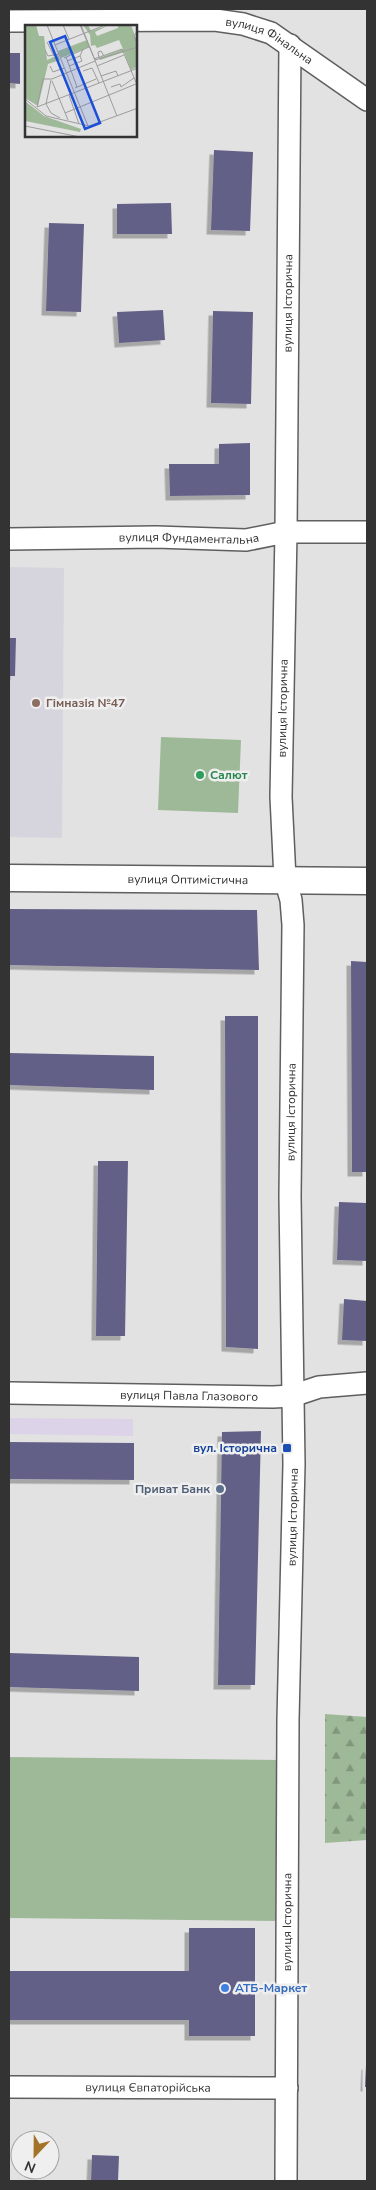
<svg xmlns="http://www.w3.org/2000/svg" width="376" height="2190" font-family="'Nunito Sans',sans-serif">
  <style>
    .commercial { fill: #ddd3e8 }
    .built { fill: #d6d5de }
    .green { fill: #9eb998 }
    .forest { fill: url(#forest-firs) }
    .building { fill: #646087; filter: url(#shadow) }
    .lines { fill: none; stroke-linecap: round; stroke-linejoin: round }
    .minor-casing { stroke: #5f5f60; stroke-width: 24 }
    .tertiary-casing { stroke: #5f5f60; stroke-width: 29 }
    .minor { stroke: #fff; stroke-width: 21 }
    .tertiary { stroke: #fff; stroke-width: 26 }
    .education-dot { fill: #8d6e63; stroke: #efeff0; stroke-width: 2 }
    .leisure-dot { fill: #2e9e5b; stroke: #efeff0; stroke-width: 2 }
    .transit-dot { fill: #1a4fb4; stroke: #efeff0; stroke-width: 2 }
    .service-dot { fill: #5c6f8a; stroke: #efeff0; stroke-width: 2 }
    .shop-dot { fill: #3f7fe0; stroke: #efeff0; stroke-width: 2 }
    .labels { text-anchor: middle; stroke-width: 5; stroke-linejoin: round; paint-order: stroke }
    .street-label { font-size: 12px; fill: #333334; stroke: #efeff0 }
    .education-label { font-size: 12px; font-weight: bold; fill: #785e54; stroke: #efeff0; text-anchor: start }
    .leisure-label { font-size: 12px; font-weight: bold; fill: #27864d; stroke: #efeff0; text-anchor: start }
    .transit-label { font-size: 12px; font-weight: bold; fill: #164399; stroke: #efeff0; text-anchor: end }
    .service-label { font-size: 12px; font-weight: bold; fill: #4e5e75; stroke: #efeff0; text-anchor: end }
    .shop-label { font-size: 12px; font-weight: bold; fill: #366cbe; stroke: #efeff0; text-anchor: start }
    .inset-road { fill: none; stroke: #9c9c9d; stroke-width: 1 }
    .view { fill: #1d4ed8; fill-opacity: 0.15; stroke: #1d4ed8; stroke-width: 2.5 }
    .inset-edge { fill: none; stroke: #333334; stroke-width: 2.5 }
  </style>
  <defs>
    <pattern id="forest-firs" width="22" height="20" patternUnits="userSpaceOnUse" patternTransform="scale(1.25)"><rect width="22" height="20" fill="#9eb998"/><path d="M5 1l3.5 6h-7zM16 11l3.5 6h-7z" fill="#81977d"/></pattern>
    <filter id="shadow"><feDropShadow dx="-4.5" dy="4.5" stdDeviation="0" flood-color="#0004"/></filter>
  </defs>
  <rect width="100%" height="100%" fill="#e2e2e3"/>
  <path class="commercial" d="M9,1418L133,1419V1436L9,1434Z"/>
  <path class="built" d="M9,567L64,568L62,838L9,837Z"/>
  <path class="green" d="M161,737L241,740L238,813L158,810Z
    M9,1757L282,1760L280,1921L9,1918Z"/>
  <path class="forest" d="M325,1714L367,1717V1840L325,1843Z"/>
  <path class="building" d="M9,53H20V84L9,83Z
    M214,150L253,152L250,231L211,230Z
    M171,203L172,234H117V204Z
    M49,223L84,224L81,312L46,311Z
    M163,310L165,340L119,343L117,312Z
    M213,311L253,312L251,404L211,403Z
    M250,443V495L170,496L169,464H219V444Z
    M9,638H16L15,676H9Z
    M9,909L257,910L259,970L9,965Z
    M351,961L367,962V1172H352Z
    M225,1016H258V1349L226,1347Z
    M9,1053L154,1056V1090L9,1085Z
    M98,1161H128L125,1336H96Z
    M339,1202L367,1203V1261L337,1260Z
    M344,1299L367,1301V1341L342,1340Z
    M261,1431L255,1685H218L222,1432Z
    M9,1442L134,1443V1480L9,1479Z
    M9,1653L139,1657V1691L9,1687Z
    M189,1928H255V2036H189V2020H9V1971H189Z
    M366,2065H367V2087H365Z
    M92,2155L119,2156L118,2181H91Z"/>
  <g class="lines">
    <defs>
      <g id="minor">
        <path id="s1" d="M9,21L215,20L243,24L271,33L367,100"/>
        <path id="s2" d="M9,539L156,537L246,540L286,532H367"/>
        <path id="s3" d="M9,1393L273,1397L292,1396L319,1387L367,1383"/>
        <path id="s4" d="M9,2087L287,2088"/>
        <path id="s5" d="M286,2181L288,1720L294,1464L290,1197L293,925L291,900L285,879L281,797L286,532L290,45"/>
      </g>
      <g id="tertiary">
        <path id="s6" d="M9,878L367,881"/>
      </g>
    </defs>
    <use href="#minor" class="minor-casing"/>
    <use href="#tertiary" class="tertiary-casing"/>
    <use href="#minor" class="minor"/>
    <use href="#tertiary" class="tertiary"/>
  </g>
  <circle class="education-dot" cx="36" cy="703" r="5"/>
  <circle class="leisure-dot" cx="200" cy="775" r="5"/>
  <rect class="transit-dot" x="282" y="1443" width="10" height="10" rx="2.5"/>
  <circle class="service-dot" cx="220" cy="1489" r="5"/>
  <circle class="shop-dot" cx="225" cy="1988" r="5"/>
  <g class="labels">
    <g class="street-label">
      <text dy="4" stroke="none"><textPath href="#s1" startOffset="265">вулиця Фінальна</textPath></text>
      <text dy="4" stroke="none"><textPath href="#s5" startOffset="1879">вулиця Історична</textPath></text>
      <text dy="4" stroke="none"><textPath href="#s2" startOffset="180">вулиця Фундаментальна</textPath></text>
      <text dy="4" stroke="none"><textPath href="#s5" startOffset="1474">вулиця Історична</textPath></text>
      <text dy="4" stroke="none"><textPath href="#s6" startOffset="179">вулиця Оптимістична</textPath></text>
      <text dy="4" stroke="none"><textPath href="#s5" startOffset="1069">вулиця Історична</textPath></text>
      <text dy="4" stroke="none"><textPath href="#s3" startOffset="180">вулиця Павла Глазового</textPath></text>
      <text dy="4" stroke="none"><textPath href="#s5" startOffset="664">вулиця Історична</textPath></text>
      <text dy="4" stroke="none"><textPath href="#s5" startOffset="259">вулиця Історична</textPath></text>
      <text dy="4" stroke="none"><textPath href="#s4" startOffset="139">вулиця Євпаторійська</textPath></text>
    </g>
    <g class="education-label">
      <text x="46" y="707">Гімназія №47</text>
    </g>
    <g class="leisure-label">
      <text x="210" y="779">Салют</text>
    </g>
    <g class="transit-label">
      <text x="277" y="1452">вул. Історична</text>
    </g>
    <g class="service-label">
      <text x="210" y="1493">Приват Банк</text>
    </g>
    <g class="shop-label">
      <text x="235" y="1992">АТБ-Маркет</text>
    </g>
  </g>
  <g transform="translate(25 25)">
    <rect width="112" height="112" fill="#e2e2e3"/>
    <path d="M58,0H63L66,6L84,0L70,7L72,11L93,3V0H106L112,16V42L106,45L99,27L75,35L74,33L98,24L94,15L72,23L70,20L66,21L65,10ZM62,15L64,22L36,33L33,26Z" fill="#9eb998"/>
    <path d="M0,0H11L14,11H19L22,35L33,30L35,35L23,39L13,81L0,73ZM0,76L19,91L56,104L55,107L0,96Z" fill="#9eb998"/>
    <path class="inset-road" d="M22,0L63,101M38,0L44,14M55,0L70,35L113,22M56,0L92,91M113,5L109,11L113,21M22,17L29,31M30,20L80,0M20,25L23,31L34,29M41,32L52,62M39,33L64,22M74,33L73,27L76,26L79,31M69,34L97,24L113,62M42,36L55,31L58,24M25,41L28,47L39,43M44,41L57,36L55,31M72,41L99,30M58,46L67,43L74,58M76,51L91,46L93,51M26,55L21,79L26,88L35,93M27,56L43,95M86,62L95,59L96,62L109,53M50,63L71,54M44,70L54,99M0,74L21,91L64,101L113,83M12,82L113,43M12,82L18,54H27L70,36M40,88L111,59M0,101L55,112"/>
    <path class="view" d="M40,11L75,98L60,104L25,17Z"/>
    <rect width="112" height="112" class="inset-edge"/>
  </g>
  <rect width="376" height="2190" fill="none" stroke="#333334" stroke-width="20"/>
  <g transform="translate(35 2155) rotate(202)"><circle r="24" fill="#efeff0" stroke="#a4a4a5"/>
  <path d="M0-4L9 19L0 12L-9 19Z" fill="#a37327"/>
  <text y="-8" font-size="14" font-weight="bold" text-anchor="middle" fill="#333334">N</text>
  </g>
</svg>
